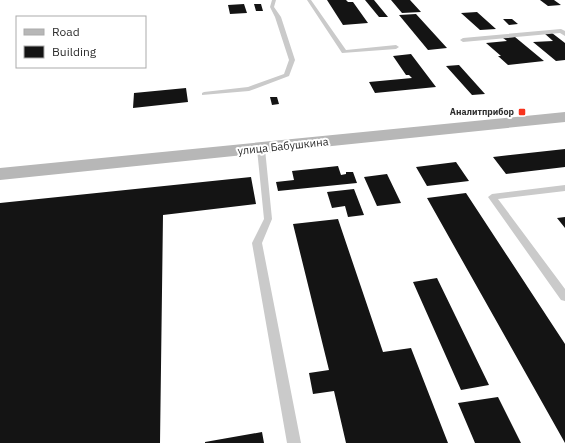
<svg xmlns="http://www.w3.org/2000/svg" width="565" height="443" font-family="'IBM Plex Sans',sans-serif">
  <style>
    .building { fill: #141414 }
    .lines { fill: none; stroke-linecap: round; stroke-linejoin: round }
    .service { fill: #cacaca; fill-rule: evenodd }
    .secondary { fill: #b7b7b7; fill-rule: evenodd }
    .poi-dot { fill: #f7331d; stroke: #fff; stroke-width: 1.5 }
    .labels { text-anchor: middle; stroke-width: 4; stroke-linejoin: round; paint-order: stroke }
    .far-poi-label { font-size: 9px; font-weight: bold; fill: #2d2d2d; stroke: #fff; text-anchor: end }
    .street-label { font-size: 11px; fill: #2d2d2d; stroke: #fff }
  </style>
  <rect width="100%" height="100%" fill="#fff"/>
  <path class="building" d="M327,0H346L348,2H353L368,23L343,25Z
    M365,0H374L388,17H379Z
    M391,0H410L421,12L402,13Z
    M540,0H554L561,5L548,6Z
    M244,4L247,13L230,14L228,5Z
    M254,4H261L263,11H256Z
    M477,12L496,29L480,30L461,13Z
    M416,14L447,48L428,50L399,15Z
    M503,19H512L518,24L509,25Z
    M544,33H552L565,43V60L556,61L533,42L553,41Z
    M515,37L544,61L508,65L498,56H501L486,43L507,41L503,38Z
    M411,54L436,87L375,93L369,82L412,78L409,75H406L393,56Z
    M459,65L485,94L472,95L446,66Z
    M186,88L188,102L133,108L134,93Z
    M270,97H277L279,104L272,105Z
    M565,149V167L506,174L493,157Z
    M456,162L469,181L427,186L416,167Z
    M338,166L341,175L346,174V172H353L357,183L278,191L276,182L294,180L292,171Z
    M387,174L401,203L377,206L364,177Z
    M251,177L256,204L163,215L160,443H0V203Z
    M354,189L364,215L348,217L345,206L332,208L327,192Z
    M466,193L565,344V443L427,198Z
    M565,217V228L557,218Z
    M338,219L383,352L411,348L448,443H346L334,391L313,394L309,373L329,370L293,224Z
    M437,278L489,385L461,390L413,282Z
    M498,397L521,443H475L458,403Z
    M262,432L264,443H205V442Z"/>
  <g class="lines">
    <path class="service" d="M272,0H276L274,7L281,17L295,60L289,76L249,91L202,95V93L204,92L248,87L284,74L289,60L275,17L270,7Z
      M307,0H311L346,50L396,45L399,47L396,49L342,53Z
      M561,29L565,31V36L560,33L463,42L460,40L463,38Z
      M258,147H261L265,149L272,219L262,243L301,443H287L252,243L264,219L257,149Z
      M565,185V191L498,199L565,289V301L561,300L488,197L492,194Z"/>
    <path class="secondary" d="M565,112V122L0,180V168Z"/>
  </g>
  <rect class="poi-dot" x="518" y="108" width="8" height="8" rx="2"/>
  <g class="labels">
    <g class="far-poi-label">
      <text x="514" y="115">Аналитприбор</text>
    </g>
    <g class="street-label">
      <text transform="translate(283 146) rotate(-6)" y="4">улица Бабушкина</text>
    </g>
  </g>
  <rect x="16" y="16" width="130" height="52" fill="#ffffff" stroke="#ababab"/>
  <rect x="24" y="29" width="20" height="6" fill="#b7b7b7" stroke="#ababab"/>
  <text x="52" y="36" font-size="12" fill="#2d2d2d">Road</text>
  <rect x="24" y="46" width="20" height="12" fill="#141414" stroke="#ababab"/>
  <text x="52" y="56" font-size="12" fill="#2d2d2d">Building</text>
</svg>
